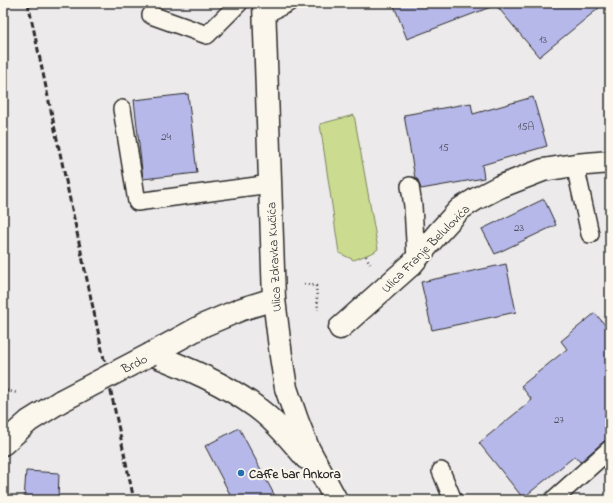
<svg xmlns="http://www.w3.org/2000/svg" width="613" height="503" font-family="'Indie Flower',sans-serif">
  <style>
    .green { fill: #cbdc91; stroke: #7b845e }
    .building { fill: #b6b8e9; stroke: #2b2b2b }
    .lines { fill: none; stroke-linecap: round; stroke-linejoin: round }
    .service-casing { stroke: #2b2b2b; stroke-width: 20 }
    .minor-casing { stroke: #2b2b2b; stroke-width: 25 }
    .secondary-casing { stroke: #2b2b2b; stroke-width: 25 }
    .path { stroke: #2b2b2b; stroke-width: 2.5; stroke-dasharray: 1 3; stroke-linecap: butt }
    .service { stroke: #fbf7ec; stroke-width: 17 }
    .minor { stroke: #fbf7ec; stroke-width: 22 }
    .secondary { stroke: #fbf7ec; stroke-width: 22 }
    .rail { stroke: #2b2b2b; stroke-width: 3; stroke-dasharray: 6 3; stroke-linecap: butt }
    .secondary-bridge-casing { stroke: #2b2b2b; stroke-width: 25; stroke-linecap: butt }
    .secondary-bridge { stroke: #fbf7ec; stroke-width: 22 }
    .poi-dot { fill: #1f6fb2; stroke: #fbf7ec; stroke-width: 1.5 }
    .labels { text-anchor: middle; stroke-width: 4; stroke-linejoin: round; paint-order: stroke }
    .number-label { font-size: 11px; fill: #4e4e5a }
    .street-label { font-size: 13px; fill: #2b2b2b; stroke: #fbf7ec }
    .poi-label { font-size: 13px; font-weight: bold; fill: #2b2b2b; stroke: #fbf7ec; text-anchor: start }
  </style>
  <rect width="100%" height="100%" fill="#edeaeb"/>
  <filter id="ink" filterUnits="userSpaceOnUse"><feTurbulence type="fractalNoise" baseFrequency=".025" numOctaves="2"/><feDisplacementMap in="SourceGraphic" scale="8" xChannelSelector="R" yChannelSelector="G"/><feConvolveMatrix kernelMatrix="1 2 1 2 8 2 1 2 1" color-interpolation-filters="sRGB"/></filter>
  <g filter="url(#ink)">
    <path class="green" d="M354,115L378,249L374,252L354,260L339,253L320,124Z"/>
    <path class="building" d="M393,3H605L539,57L496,5L407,39Z
      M188,94L197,173L143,179L134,100Z
      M533,97L547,146L482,165L484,178L421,189L418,180L415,178L404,115L471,103L473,114Z
      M544,199L556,225L495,254L482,229Z
      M506,264L516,312L432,330L421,282Z
      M595,313L610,331V438L603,442L580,462L575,456L523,498L479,443L532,400L521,386L567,349L561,341Z
      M239,428L277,500H233L205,446Z
      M26,471L59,473L58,500H24Z"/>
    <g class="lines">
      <defs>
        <path id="service" d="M265,14L288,3
          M151,15L207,35L239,3
          M122,109L137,202L270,184
          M575,165L590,234
          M410,186L413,206L416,259
          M441,471L453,500
          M553,500L610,449"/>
        <path id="minor" d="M340,328L412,264L438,233L460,209L476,199L499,187L543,170L575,165L610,162"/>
        <path id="secondary" d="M264,3L274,299L281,356L286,388L297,420L308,448L336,500
          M151,354C187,368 225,384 256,407C275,421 291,440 306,458
          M151,354L204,325L242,309L274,299
          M3,444L29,421L61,401"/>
      </defs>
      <use href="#service" class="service-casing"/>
      <use href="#minor" class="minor-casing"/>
      <use href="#secondary" class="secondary-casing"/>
      <path class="path" d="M366,256L370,264
        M304,284L316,286L318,310
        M3,390L18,393"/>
      <use href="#service" class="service"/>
      <use href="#minor" class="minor"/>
      <use href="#secondary" class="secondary"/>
      <path class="rail" d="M28,3L134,500"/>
      <defs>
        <path id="secondary-bridge" d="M61,401L151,354"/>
      </defs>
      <use href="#secondary-bridge" class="secondary-bridge-casing"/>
      <use href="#secondary-bridge" class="secondary-bridge"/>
    </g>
  </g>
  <circle class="poi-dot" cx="241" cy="473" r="4"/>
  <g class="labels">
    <g class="number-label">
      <text x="543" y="43">13</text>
      <text x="526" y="130">15A</text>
      <text x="166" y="140">24</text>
      <text x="444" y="151">15</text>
      <text x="519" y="231">23</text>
      <text x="559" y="423">27</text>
    </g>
    <g class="street-label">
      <text transform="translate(425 248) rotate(-45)" y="5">Ulica Franje Belulovića</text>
      <text transform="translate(273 257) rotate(-93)" y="5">Ulica Zdravka Kučića</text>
      <text transform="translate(134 363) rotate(-27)" y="5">Brdo</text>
    </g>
    <g class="poi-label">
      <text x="249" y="478">Caffe bar Ankora</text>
    </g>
  </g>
  <rect width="613" height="503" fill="none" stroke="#fbf7ec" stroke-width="16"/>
  <rect x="8" y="8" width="597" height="487" fill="none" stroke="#2b2b2b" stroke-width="1.5" filter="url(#ink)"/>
</svg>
